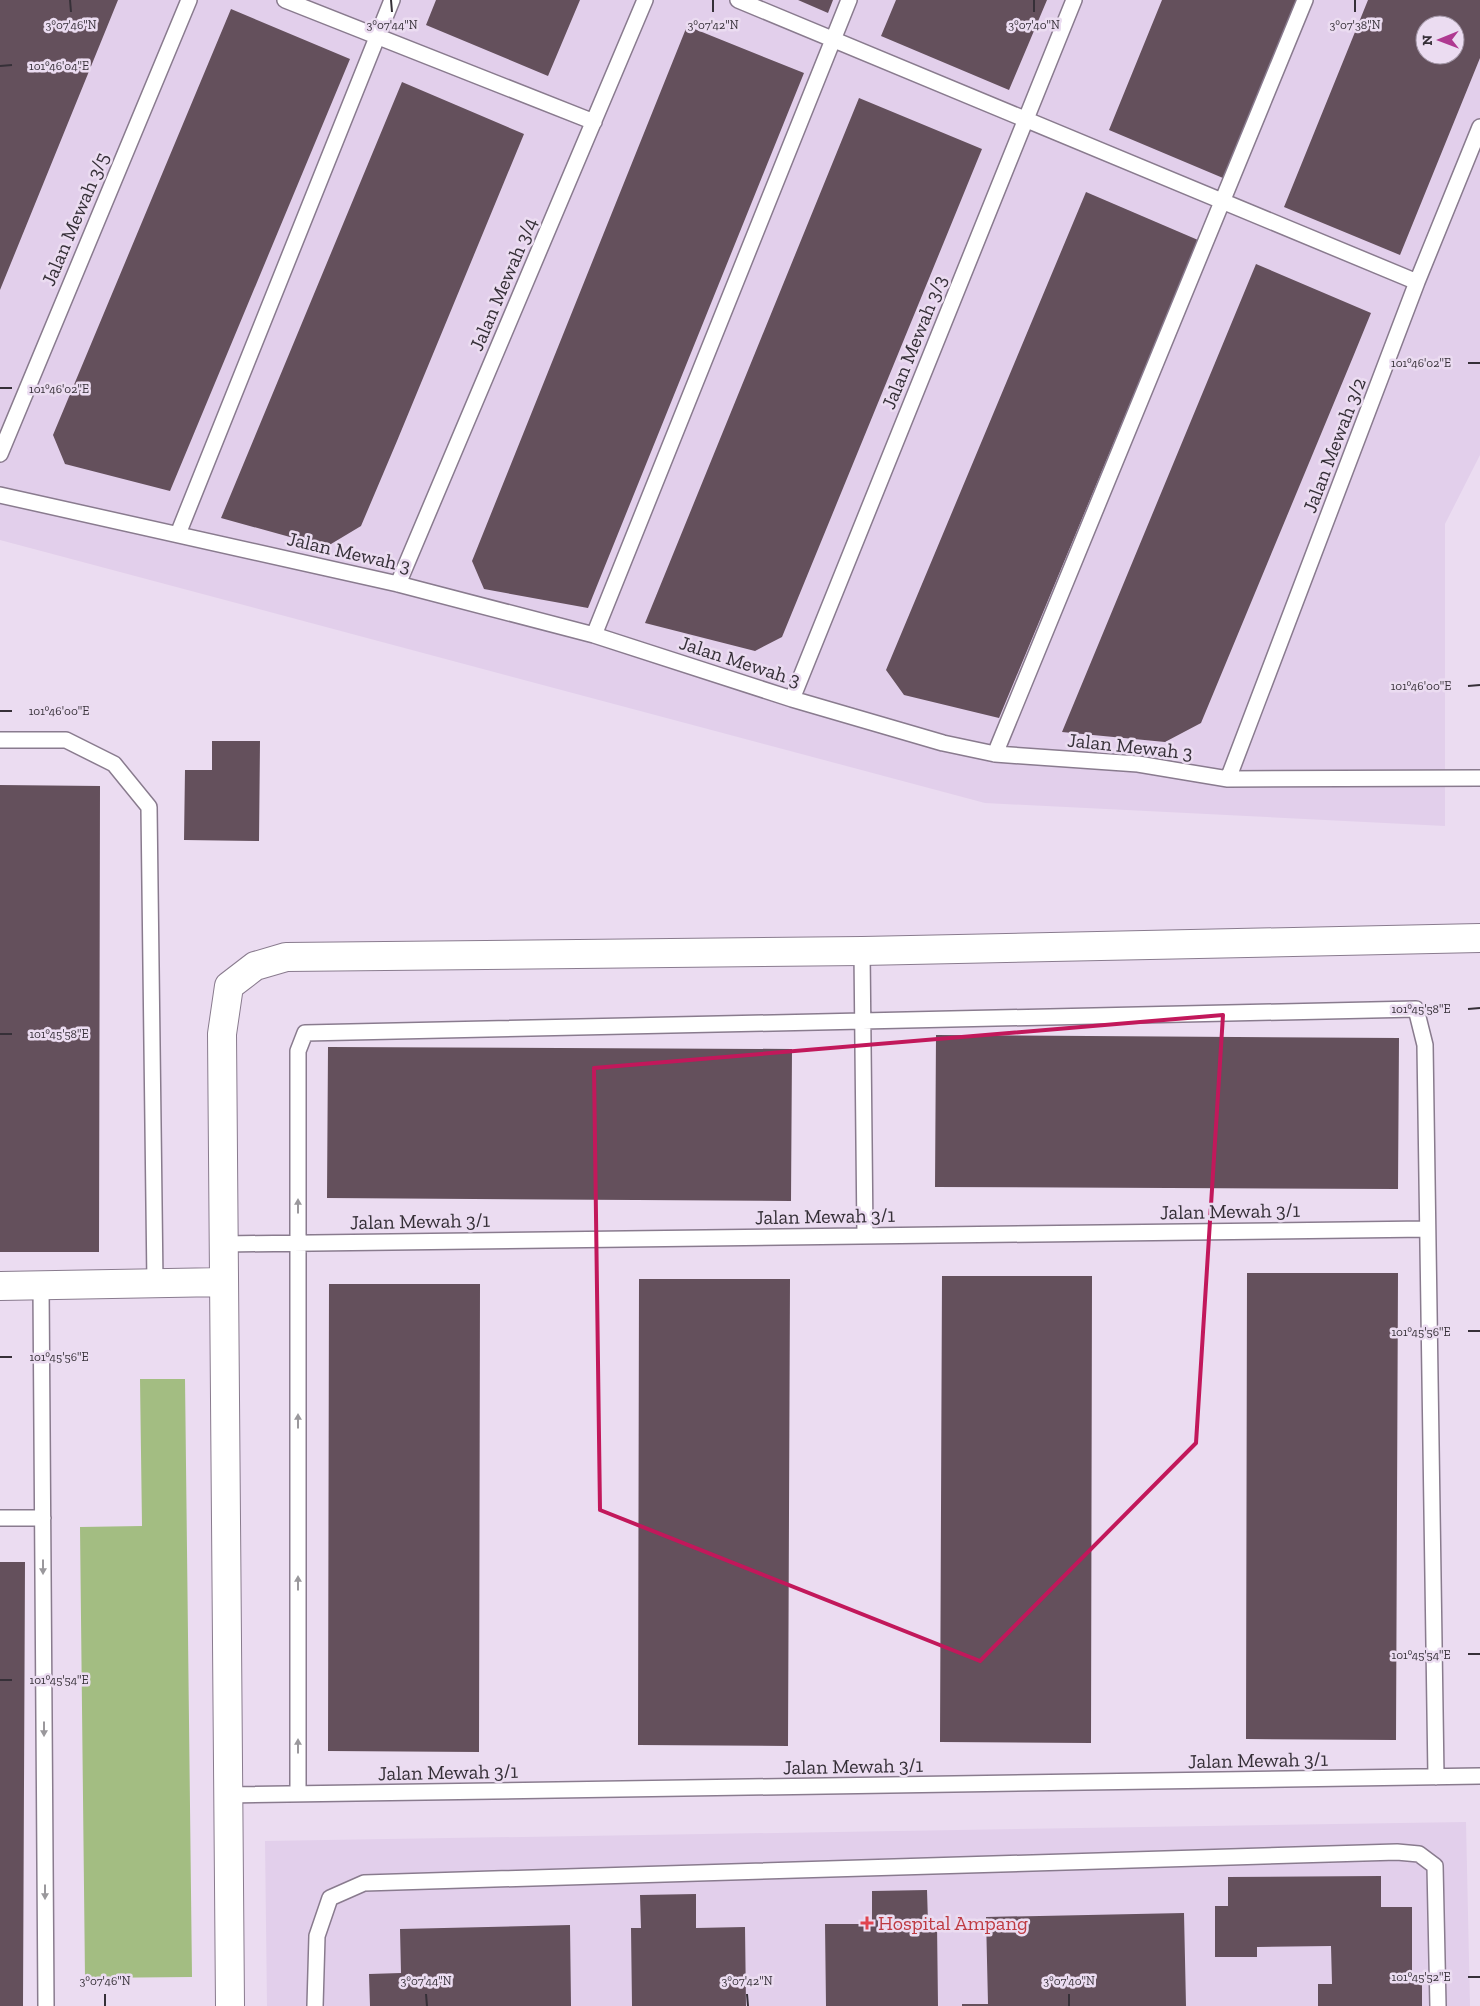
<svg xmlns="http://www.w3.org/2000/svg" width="1480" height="2006" font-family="'Zilla Slab',serif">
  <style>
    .built { fill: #e2cfeb; fill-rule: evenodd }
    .green { fill: #a3bd82 }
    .building { fill: #64505c; fill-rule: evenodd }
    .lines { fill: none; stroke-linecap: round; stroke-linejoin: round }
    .lane-casing { stroke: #897b8e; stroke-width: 18 }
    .street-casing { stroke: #897b8e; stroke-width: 30 }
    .lane { stroke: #fff; stroke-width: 15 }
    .street { stroke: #fff; stroke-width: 28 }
    .oneway { fill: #9a989c }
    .marked { fill: none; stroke: #c2185b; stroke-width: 4; stroke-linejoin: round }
    .ticks { fill: none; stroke: #363038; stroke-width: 2 }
    .health-dot { fill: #e0444e; stroke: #ebdcf1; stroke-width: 2 }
    .labels { text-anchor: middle; stroke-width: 5; stroke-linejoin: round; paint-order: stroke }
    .street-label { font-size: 20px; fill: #363038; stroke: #ebdcf1 }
    .health-label { font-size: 20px; fill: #be3a42; stroke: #ebdcf1; text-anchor: start }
    .ticks-label { font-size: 12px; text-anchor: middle; fill: #363038; stroke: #ebdcf1; stroke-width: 5; stroke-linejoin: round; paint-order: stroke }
  </style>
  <rect width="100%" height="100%" fill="#ebdcf1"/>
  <path class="built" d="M0,0H1480V455L1445,524V826L985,803L0,540ZM1425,25H1455V55H1425Z
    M1466,1822L1470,2006H267L265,1841Z"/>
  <path class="green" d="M140,1379H185L192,1977L85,1978L80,1527L142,1526Z"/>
  <path class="building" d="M0,0H118L0,290Z
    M436,0H580L548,76L426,25Z
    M798,0H833L828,13Z
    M896,0H1047L1009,90L881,36Z
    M1162,0H1297L1223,178L1109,130Z
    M1368,0H1480V58L1400,255L1284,207ZM1425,25H1455V55H1425Z
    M231,9L350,59L170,491L65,464L53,435Z
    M687,26L804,73L588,608L484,589L472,561Z
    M402,82L524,134L397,441L361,526L326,547L221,518Z
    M859,98L982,149L946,237L782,637L755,651L645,623Z
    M1086,192L1198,240L999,718L904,695L886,670Z
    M1256,264L1371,313L1353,357L1201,723L1165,742L1062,732Z
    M212,741H260L259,841L184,840L185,770H212Z
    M0,785L100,786L99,1252H0Z
    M936,1035L1399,1038L1398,1189L935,1187Z
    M328,1047L792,1049L791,1201L327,1198Z
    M1247,1273H1398L1396,1740L1246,1739Z
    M942,1276H1092L1091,1743L940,1742Z
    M639,1279H790L788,1746L638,1745Z
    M329,1284H480L479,1752L328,1751Z
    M0,1562H25L23,2006H0Z
    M1381,1876V1907H1412V1983H1422V2006H1318V1984H1332L1331,1946L1257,1947V1957H1215V1906H1228V1877Z
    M927,1890L928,1923H937L938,2006H826L825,1924H872V1891Z
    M696,1894V1928L745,1927L746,2006H632L631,1928H641L640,1895Z
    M1184,1913L1186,2006H962V2004H988L986,1917Z
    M570,1925L571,2006H370L369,1974L401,1973L400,1929Z"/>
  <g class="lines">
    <defs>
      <path id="lane" d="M285,0L594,122
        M738,0L1417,282
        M0,454L189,0
        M0,495L398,584L594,635L792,699L943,743L995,754L1138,764L1228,779L1480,778
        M178,534L392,0
        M398,584L645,0
        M594,635L849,0
        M792,699L1074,0
        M0,740H66L114,764L149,807L155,1283
        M995,754L1305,0
        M1228,779L1417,282L1480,127
        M862,951L865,1236
        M224,1244L1427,1229
        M41,1285L46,2006
        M0,1518H43
        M298,1794V1051L305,1033L1416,1009L1425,1045L1436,1777
        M227,1795L1480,1776
        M315,2006L317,1936L330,1898L364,1883L1397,1852L1419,1854L1435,1866L1438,2006"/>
      <path id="street" d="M0,1286L224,1282
        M230,2006L222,1034L229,986L255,966L286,957L862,951L1480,938"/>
    </defs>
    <use href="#lane" class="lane-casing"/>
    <use href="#street" class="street-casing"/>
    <use href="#lane" class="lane"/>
    <use href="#street" class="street"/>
  </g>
  <defs><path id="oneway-solid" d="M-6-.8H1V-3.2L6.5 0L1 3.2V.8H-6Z" transform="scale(1.25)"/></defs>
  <g class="oneway">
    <use href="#oneway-solid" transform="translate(298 1206) rotate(-90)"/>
    <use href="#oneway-solid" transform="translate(298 1421) rotate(-90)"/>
    <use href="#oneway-solid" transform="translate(43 1567) rotate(90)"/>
    <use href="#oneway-solid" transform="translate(298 1583) rotate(-90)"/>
    <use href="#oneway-solid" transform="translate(44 1729) rotate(90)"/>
    <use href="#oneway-solid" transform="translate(298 1746) rotate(-90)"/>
    <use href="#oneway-solid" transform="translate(45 1892) rotate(90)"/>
  </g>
  <path class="marked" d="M1223,1015L1196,1443L980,1661L600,1510L594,1068Z"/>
  <path class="ticks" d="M70,0L71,12M391,0L392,12M713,0V12M1034,0V12M1355,0V12M0,66L12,65M1468,363H1480M0,388H12M1468,686L1480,685M0,711H12M1468,1009L1480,1008M0,1034H12M1468,1331H1480M0,1357H12M1468,1654H1480M0,1680H12M1468,1977H1480M105,1994V2006M426,1994L427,2006M747,1994L748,2006M1069,1994V2006"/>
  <path class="health-dot" d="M864.5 1915.5h5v5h5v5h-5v5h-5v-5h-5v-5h5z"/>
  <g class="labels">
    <g class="street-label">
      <text transform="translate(75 219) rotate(-67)" y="7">Jalan Mewah 3/5</text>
      <text transform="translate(503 284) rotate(-67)" y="7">Jalan Mewah 3/4</text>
      <text transform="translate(914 342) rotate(-68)" y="7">Jalan Mewah 3/3</text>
      <text transform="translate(1334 445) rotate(-69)" y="7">Jalan Mewah 3/2</text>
      <text transform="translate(349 552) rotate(13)" y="7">Jalan Mewah 3</text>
      <text transform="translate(740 661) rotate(18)" y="7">Jalan Mewah 3</text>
      <text transform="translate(1130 746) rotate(6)" y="7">Jalan Mewah 3</text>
      <text transform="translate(1230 1211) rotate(-1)" y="7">Jalan Mewah 3/1</text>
      <text transform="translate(825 1216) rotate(-1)" y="7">Jalan Mewah 3/1</text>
      <text transform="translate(420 1221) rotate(-1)" y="7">Jalan Mewah 3/1</text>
      <text transform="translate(1258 1760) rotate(-1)" y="7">Jalan Mewah 3/1</text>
      <text transform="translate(853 1766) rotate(-1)" y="7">Jalan Mewah 3/1</text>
      <text transform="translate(448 1772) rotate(-1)" y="7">Jalan Mewah 3/1</text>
    </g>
    <g class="health-label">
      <text x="878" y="1930">Hospital Ampang</text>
    </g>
  </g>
  <g class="ticks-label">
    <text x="71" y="29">3°07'46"N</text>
    <text x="392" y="29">3°07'44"N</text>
    <text x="713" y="29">3°07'42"N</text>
    <text x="1034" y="29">3°07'40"N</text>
    <text x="1355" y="29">3°07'38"N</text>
    <text x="59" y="70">101°46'04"E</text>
    <text x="1421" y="367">101°46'02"E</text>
    <text x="59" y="393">101°46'02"E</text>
    <text x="1421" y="690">101°46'00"E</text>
    <text x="59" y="715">101°46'00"E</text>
    <text x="1421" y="1013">101°45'58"E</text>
    <text x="59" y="1038">101°45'58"E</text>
    <text x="1421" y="1336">101°45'56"E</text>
    <text x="59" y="1361">101°45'56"E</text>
    <text x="1421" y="1659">101°45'54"E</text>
    <text x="59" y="1684">101°45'54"E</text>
    <text x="1421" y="1981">101°45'52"E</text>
    <text x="105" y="1985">3°07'46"N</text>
    <text x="426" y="1985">3°07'44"N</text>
    <text x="747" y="1985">3°07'42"N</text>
    <text x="1069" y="1985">3°07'40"N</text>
  </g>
  <g transform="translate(1440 40) rotate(269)"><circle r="24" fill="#ebdcf1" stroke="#a397a7"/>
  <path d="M0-4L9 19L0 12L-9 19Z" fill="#af3991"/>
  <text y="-8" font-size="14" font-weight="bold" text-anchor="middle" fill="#363038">N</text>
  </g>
</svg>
